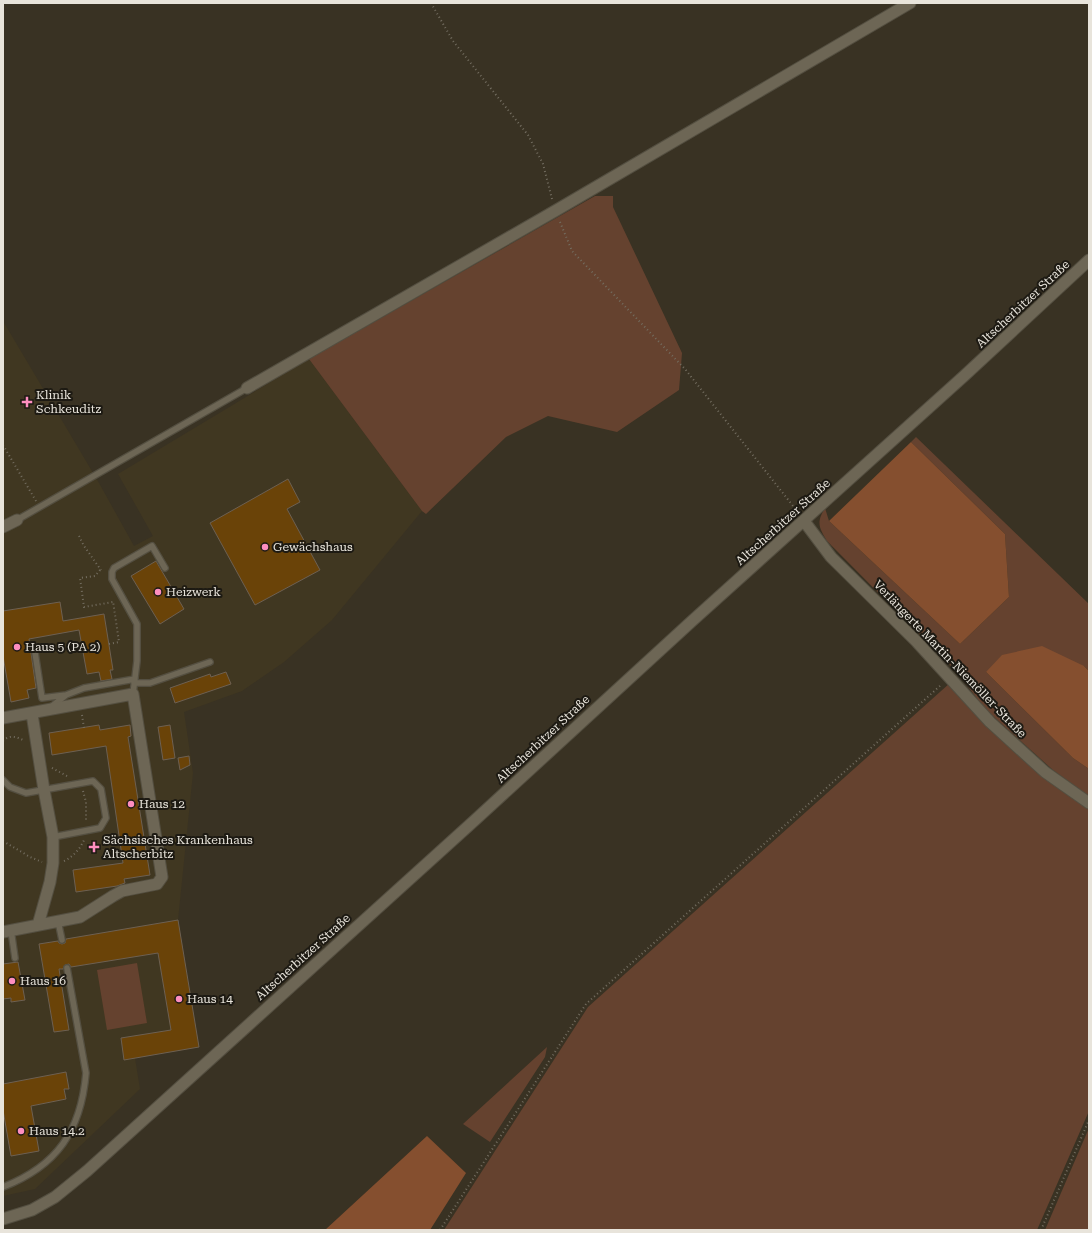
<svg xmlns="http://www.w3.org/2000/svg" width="1092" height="1233" font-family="'Roboto Serif',serif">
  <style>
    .built { fill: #403721 }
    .green { fill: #65422f }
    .forest { fill: #854f2f }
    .building { fill: #6a4308; stroke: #6d6052 }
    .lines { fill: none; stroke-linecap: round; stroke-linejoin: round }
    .lane-casing { stroke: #544f41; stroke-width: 8 }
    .street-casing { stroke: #544f41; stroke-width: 13 }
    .path { stroke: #746e61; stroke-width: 2; stroke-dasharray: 1 3; stroke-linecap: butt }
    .lane { stroke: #6d6655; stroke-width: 5.5 }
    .street { stroke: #6d6655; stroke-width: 11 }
    .poi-dot { fill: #fd8ebf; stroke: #1d1a13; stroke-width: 1.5 }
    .labels { text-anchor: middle; stroke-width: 4; stroke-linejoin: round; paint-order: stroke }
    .street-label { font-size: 12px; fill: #e8e4db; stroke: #1d1a13 }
    .poi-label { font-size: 12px; fill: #e8e4db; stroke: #1d1a13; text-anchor: start }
  </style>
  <rect width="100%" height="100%" fill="#393223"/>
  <path class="built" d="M3,321L99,483L134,546L153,536L118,474L309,359L422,511L332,620L284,662L242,691L184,712L193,773L178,920L199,1047L135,1058L140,1089L35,1189L3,1196Z"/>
  <path class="green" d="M595,196H613V207L682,353L679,390L617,432L548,416L506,437L426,514L422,511L309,359Z
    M916,437L1089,604V671L1084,666L986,672L1073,758L1089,769V796L1053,770L984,708L958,673L827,541C819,527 816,523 825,508L829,521L960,644L1009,597L1005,534L911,442Z
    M950,683L1089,807V1111L1037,1230H444L588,1007Z
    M137,963L147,1023L107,1030L97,970Z
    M547,1047L545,1057L490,1142L463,1124Z
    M1089,1128V1230H1045Z"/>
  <path class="forest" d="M911,442L1005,534L1009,597L960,644L829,521Z
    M1042,646L1084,666L1089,671V769L1073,758L986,672L1002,655Z
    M427,1136L466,1173L430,1230H325Z"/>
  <path class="building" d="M288,479L300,502L287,509L320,570L255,605L210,523Z
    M156,561L184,609L160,624L131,576Z
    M60,602L63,621L104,614L113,670H110L112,679L101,681L99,672L87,674L79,630L29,639L36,688L27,690L29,698L11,702L3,656V611Z
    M226,672L231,684L175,703L170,688L210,674L211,677Z
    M99,725L100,730L130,725L131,736L128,737L150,875L124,879L125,883L117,886L76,892L73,870L123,863L106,746L52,755L49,733Z
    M170,725L175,758L163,760L158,727Z
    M189,756L190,765L180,770L178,758Z
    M178,920L199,1047L124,1060L121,1038L171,1030L158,953L71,967L69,964L65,965L63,969H59L69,1030L54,1032L39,944L58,941L59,943L62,944L65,943L66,939Z
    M18,962L25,1000L11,1002V998L3,999V964Z
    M66,1072L69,1089H64L66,1099L31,1106L39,1151L11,1156L3,1110V1084Z"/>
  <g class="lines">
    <defs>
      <path id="lane" d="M17,520L247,388
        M34,646L42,698L66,695
        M134,683H150L210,662
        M133,694L137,661V624L112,579V572L114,568L152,546L165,568
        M51,707L66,695L84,688L135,679
        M3,780L10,787L26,793L93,781L101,789L106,818L100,828L53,837
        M58,921L62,940
        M11,930L15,958
        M3,1187C57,1166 81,1131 86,1073L67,968"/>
      <path id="street" d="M247,388L555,211L910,3
        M804,521L831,557L917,642L990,722L1045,772L1089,803
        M3,527L17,520
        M32,714L44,790L53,837V863L50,882L38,925
        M3,718L133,694L162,877L157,884L122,891L113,896L80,917L3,932
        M3,1219L32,1210L55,1197L87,1171L475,820L692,621L964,376L1089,260"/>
    </defs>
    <use href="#lane" class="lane-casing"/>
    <use href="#street" class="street-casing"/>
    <path class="path" d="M431,3L453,41L528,135L543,164L552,199
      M560,222L572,251L685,369L797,511
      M3,445L36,501
      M79,536L84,546L101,570
      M100,570L95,576L80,578L84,607L113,602
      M109,644L119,642L113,601
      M82,715L84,728
      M3,741C10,734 17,737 25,741
      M52,768L67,776
      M83,791L86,802V822
      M3,841L30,857L42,862
      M64,861C73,857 80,849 84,840
      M440,1230L586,1004L941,685
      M1041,1230L1089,1120"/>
    <use href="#lane" class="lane"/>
    <use href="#street" class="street"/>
  </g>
  <g class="poi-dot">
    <path d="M25 396h4v4h4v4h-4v4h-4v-4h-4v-4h4z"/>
    <circle cx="265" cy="547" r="4"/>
    <circle cx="158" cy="592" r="4"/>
    <circle cx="17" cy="647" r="4"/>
    <circle cx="131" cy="804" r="4"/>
    <path d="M92 841h4v4h4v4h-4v4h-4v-4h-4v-4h4z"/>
    <circle cx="12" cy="981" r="4"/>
    <circle cx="179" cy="999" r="4"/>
    <circle cx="21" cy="1131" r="4"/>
  </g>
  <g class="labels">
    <g class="street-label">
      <text transform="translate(1023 304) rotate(-43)" y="4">Altscherbitzer Straße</text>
      <text transform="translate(783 522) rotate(-42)" y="4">Altscherbitzer Straße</text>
      <text transform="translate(950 659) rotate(46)" y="4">Verlängerte Martin-Niemöller-Straße</text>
      <text transform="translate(543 739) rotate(-43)" y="4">Altscherbitzer Straße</text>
      <text transform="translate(303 957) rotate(-42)" y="4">Altscherbitzer Straße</text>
    </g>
    <g class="poi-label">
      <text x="36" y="399">Klinik<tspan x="36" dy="14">Schkeuditz</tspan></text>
      <text x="273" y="551">Gewächshaus</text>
      <text x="166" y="596">Heizwerk</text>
      <text x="25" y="651">Haus 5 (PA 2)</text>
      <text x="139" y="808">Haus 12</text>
      <text x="103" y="844">Sächsisches Krankenhaus<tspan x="103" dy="14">Altscherbitz</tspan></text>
      <text x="20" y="985">Haus 16</text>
      <text x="187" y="1003">Haus 14</text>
      <text x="29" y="1135">Haus 14.2</text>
    </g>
  </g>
  <rect width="1092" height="1233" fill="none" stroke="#e8e4db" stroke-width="8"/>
</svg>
